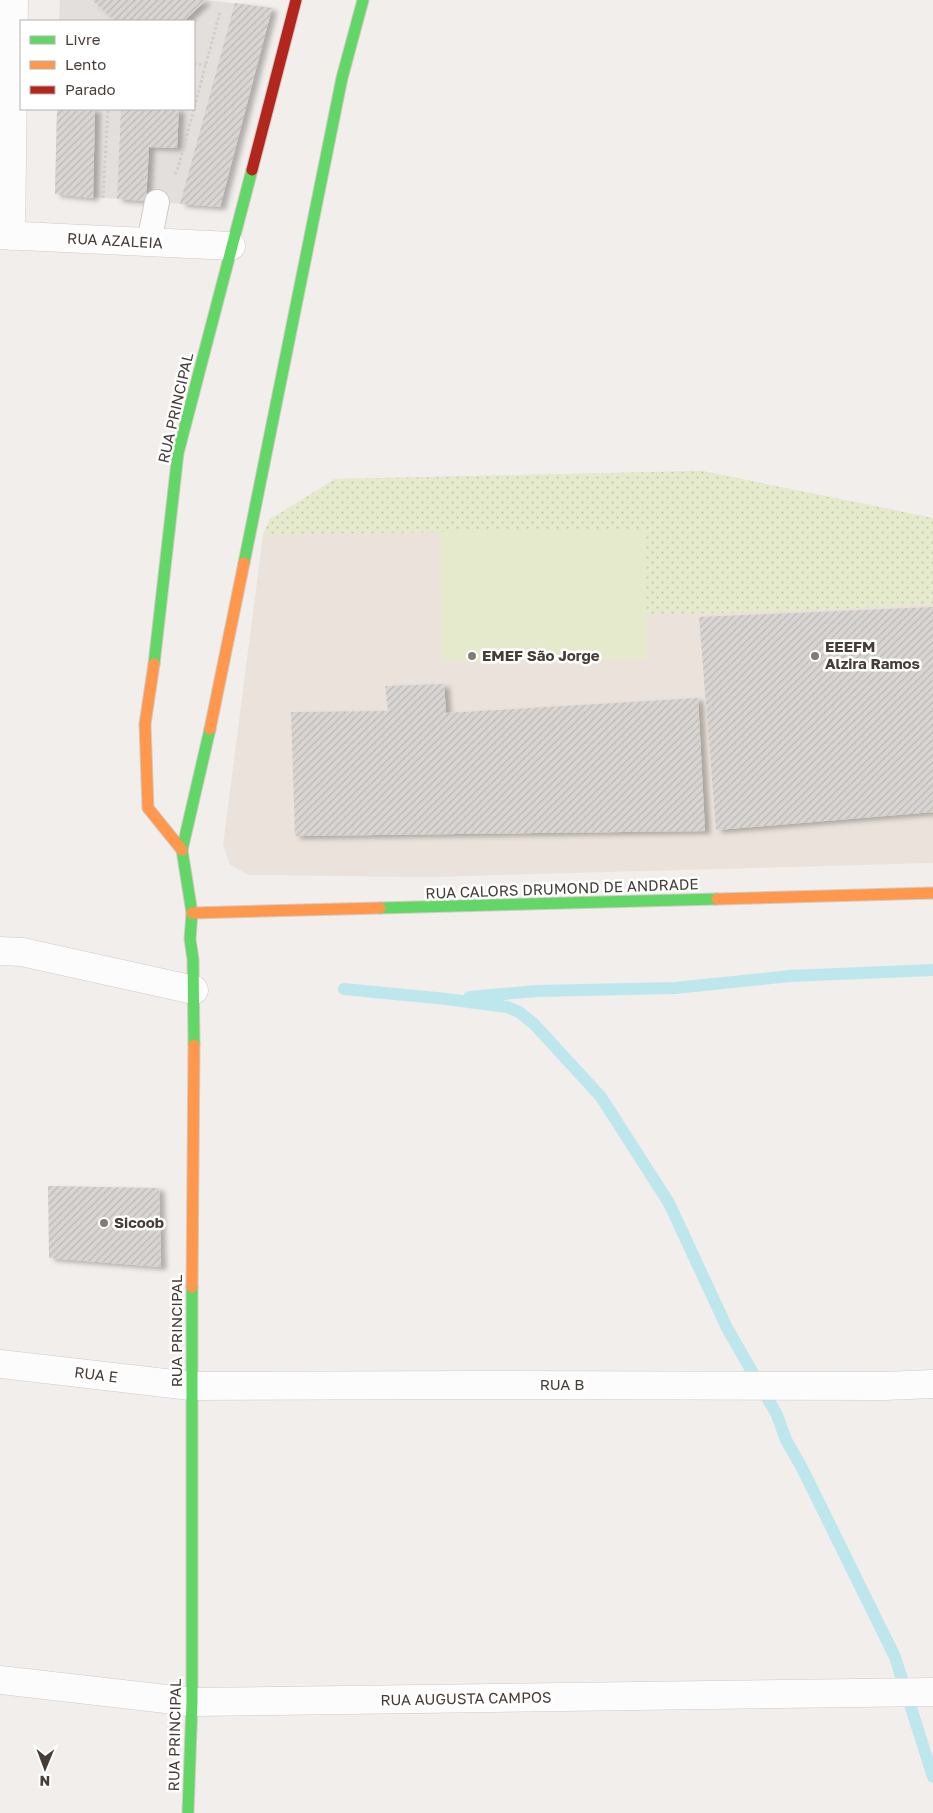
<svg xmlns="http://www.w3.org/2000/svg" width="933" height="1813" font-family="'Golos Text',sans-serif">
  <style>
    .education { fill: #ebe3db }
    .grass { fill: url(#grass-dots) }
    .garden { fill: #e5eacd }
    .parking { fill: #e3dfdd }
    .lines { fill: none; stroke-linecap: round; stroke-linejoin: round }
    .stream { stroke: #bee6ed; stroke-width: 12 }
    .building { fill: url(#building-hatch); filter: url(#shadow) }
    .lane-casing { stroke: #cecac8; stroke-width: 26 }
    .street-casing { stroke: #cecac8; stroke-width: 29 }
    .fast-casing { stroke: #d2cbc4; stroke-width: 13 }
    .slow-casing { stroke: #d2cbc4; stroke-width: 13 }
    .jam-casing { stroke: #d2cbc4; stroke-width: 13 }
    .path { stroke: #d1cdcb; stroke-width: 3; stroke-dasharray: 2.5 2.5; stroke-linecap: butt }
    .lane { stroke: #fdfcfc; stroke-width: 24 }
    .street { stroke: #fdfcfc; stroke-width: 28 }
    .fast { stroke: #63d668; stroke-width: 11 }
    .slow { stroke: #ff974d; stroke-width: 11 }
    .jam { stroke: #b3261e; stroke-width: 11 }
    .poi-dot { fill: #827b77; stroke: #fff; stroke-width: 2 }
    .labels { text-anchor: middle; stroke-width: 5; stroke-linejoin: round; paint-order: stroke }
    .street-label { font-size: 15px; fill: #473d38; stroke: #fff }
    .poi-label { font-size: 15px; font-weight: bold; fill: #473d38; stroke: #fff; text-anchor: start }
  </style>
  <defs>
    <pattern id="grass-dots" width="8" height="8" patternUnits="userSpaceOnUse" patternTransform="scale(1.25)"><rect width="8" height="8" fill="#e5eacd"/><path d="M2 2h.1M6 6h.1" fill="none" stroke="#c6cab1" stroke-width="1.8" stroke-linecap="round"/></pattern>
    <pattern id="building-hatch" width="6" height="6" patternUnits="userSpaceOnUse" patternTransform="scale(1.25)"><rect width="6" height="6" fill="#d9d5d3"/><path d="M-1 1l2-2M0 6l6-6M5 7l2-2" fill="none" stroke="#bcb8b6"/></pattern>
    <filter id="shadow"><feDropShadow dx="5.5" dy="3" stdDeviation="2.5" flood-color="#0004"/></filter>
  </defs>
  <rect width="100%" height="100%" fill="#f1eeec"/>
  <path class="education" d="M702,471L933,518V863L430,877L248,875L230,865L223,845L263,535L269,520L335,479Z"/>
  <path class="grass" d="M702,471L933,518V605L695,614H646L644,529L263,535L269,520L335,479Z"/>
  <path class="garden" d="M645,529L647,659L442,662L440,532Z"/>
  <path class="parking" d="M60,0H92L115,21H59Z
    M206,0L272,8L220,207L55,194L57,109H194V21H184Z"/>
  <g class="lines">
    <path class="stream" d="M344,989L446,999L507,1007L519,1012L534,1024L601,1097L669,1203L727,1328L777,1415L786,1440L802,1468L895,1657L933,1777
      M469,997L537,991L675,988L790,976L933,970"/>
  </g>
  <path class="building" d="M92,0H206L184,21H115Z
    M235,3L272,8L220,207L180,204Z
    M57,109H95L93,198L55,194Z
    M121,109H179L177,148L149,147L146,201L117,199Z
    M933,607V812L716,830L699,617Z
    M444,684L446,713L698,698L705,831L295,836L291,712L388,711L385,686Z
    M48,1186L159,1188L161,1267L49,1258Z"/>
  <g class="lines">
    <defs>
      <path id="lane" d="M149,242L157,202"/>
      <path id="street" d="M0,235L231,246
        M11,236L14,0
        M0,951L22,952L194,990
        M0,1364L191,1386L480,1385L884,1386L933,1384
        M0,1680L192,1702L933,1692"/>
      <path id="fast" d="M244,563L342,78L363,0
        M154,664L178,453L252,170
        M380,908L717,899
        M194,1045L193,959L190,939L192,913L182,850L210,729
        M188,1813L192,1702V1287"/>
      <path id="slow" d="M154,664L145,724L148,808L182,850
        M210,729L244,563
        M717,899L933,893
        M192,913L380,908
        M192,1287L194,1045"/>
      <path id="jam" d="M252,170L296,0"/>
    </defs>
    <use href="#lane" class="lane-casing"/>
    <use href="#street" class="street-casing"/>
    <use href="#fast" class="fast-casing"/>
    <use href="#slow" class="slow-casing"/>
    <use href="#jam" class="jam-casing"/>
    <path class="path" d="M194,64L206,65
      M175,174L178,168L220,12
      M103,198L108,109"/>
    <use href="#lane" class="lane"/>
    <use href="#street" class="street"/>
    <use href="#fast" class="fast"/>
    <use href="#slow" class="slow"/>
    <use href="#jam" class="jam"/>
  </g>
  <g class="poi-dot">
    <circle cx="472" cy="656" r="5"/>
    <circle cx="815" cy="656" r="5"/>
    <circle cx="104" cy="1223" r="5"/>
  </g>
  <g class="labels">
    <g class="street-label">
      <text transform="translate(115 241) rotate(3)" y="5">RUA AZALEIA</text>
      <text transform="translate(176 408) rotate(-77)" y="5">RUA PRINCIPAL</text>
      <text transform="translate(562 889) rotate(-2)" y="5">RUA CALORS DRUMOND DE ANDRADE</text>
      <text transform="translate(177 1331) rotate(-90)" y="5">RUA PRINCIPAL</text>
      <text transform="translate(96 1375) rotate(7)" y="5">RUA E</text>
      <text x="562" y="1390">RUA B</text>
      <text transform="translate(466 1699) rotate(-1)" y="5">RUA AUGUSTA CAMPOS</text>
      <text transform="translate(175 1735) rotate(-89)" y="5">RUA PRINCIPAL</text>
    </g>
    <g class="poi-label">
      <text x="825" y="652">EEEFM<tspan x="825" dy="17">Alzira Ramos</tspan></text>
      <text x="482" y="661">EMEF São Jorge</text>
      <text x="114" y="1228">Sicoob</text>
    </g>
  </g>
  <rect x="20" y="20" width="175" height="90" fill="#ffffff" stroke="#b5b1af"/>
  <rect x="30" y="36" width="25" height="8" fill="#63d668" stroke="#b5b1af"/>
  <text x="65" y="45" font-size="15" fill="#473d38">Livre</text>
  <rect x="30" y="61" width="25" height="8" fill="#ff974d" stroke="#b5b1af"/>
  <text x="65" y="70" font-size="15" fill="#473d38">Lento</text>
  <rect x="30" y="86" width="25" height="8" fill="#b3261e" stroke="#b5b1af"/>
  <text x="65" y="95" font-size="15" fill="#473d38">Parado</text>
  <g transform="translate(45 1768) rotate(181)" stroke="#ffffff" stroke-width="4" paint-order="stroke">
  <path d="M0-4L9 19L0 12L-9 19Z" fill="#473d38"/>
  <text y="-8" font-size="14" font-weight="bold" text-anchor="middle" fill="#473d38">N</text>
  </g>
</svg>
